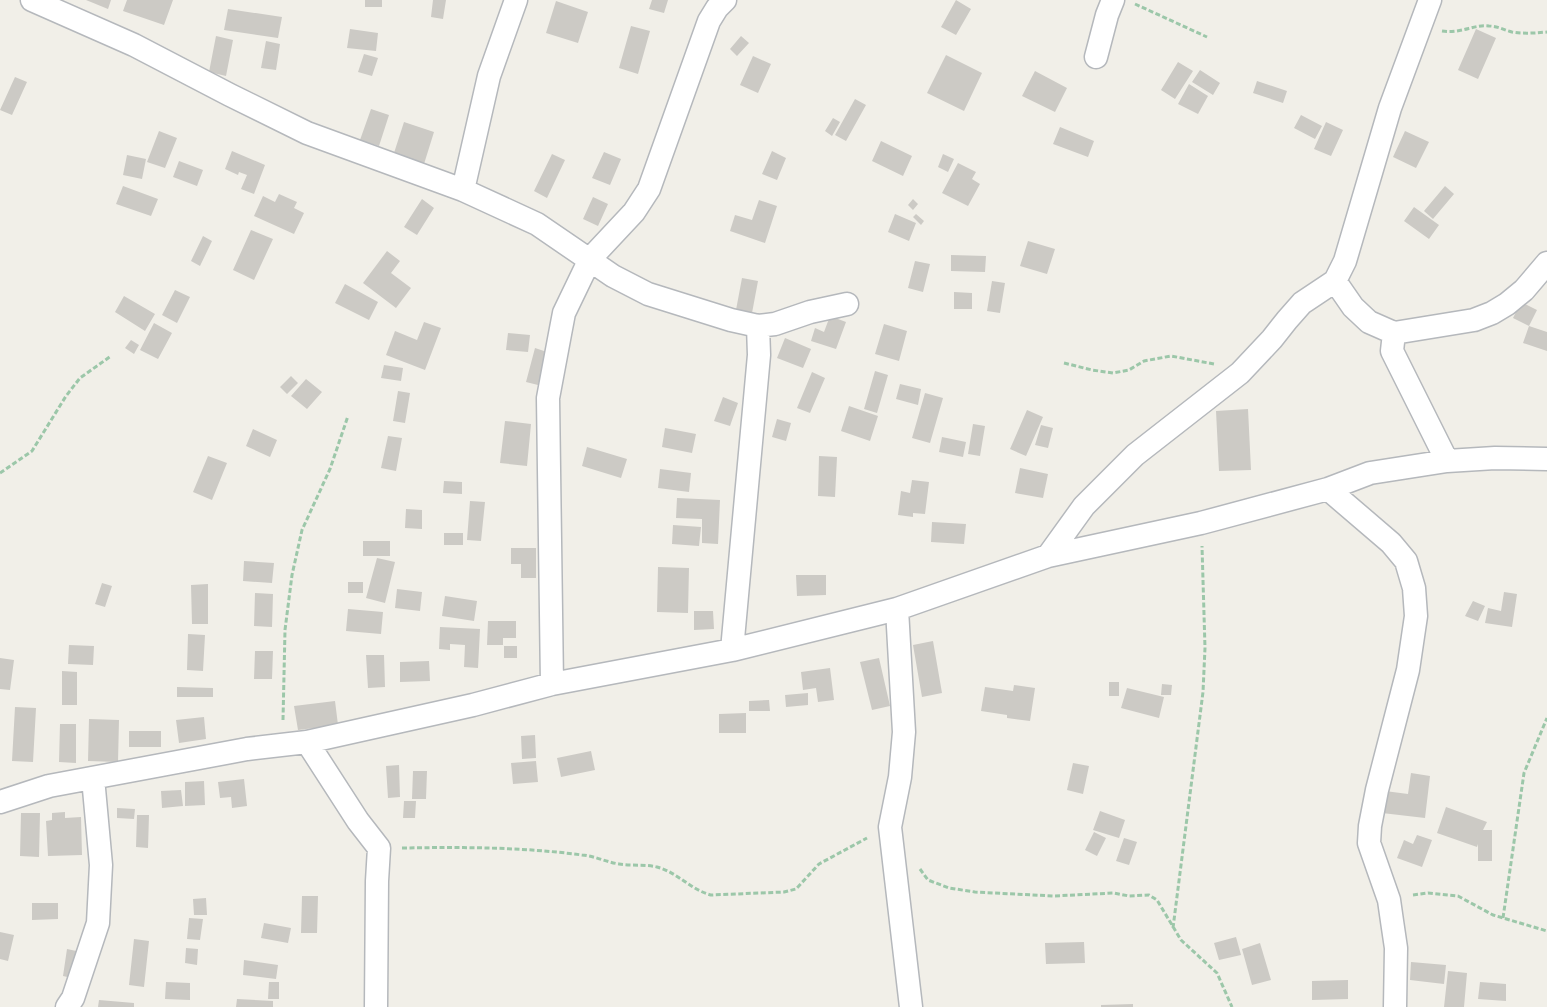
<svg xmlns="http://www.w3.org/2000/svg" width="1547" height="1007" font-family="Mulish,sans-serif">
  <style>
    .building { fill: #cccac5 }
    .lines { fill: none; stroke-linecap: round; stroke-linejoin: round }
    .minor-casing { stroke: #b5b8bc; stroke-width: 25 }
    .path { stroke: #9cc7a9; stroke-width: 3; stroke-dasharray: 5 2.5; stroke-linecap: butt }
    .minor { stroke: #fff; stroke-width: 22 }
  </style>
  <rect width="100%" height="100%" fill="#f1efe8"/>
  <path class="building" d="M86,0H111L108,9Z
    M127,0H173L164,25L123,11Z
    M365,0H382V7H365Z
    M433,0H446L443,19L431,17Z
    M652,0H668L664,13L649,9Z
    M956,0L971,9L956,35L941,27Z
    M556,1L588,12L578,43L546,33Z
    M228,9L282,17L278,38L224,30Z
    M631,26L650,31L638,74L619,68Z
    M350,29L378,33L376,51L347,48Z
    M1476,29L1496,38L1478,79L1458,70Z
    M216,36L233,40L226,76L209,72Z
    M741,36L749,43L737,56L730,49Z
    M266,41L280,44L276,70L261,68Z
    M364,54L378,58L372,76L358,72Z
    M946,55L982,73L964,111L927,93Z
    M753,56L771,64L758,93L740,85Z
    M1178,62L1193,71L1175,99L1161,90Z
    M1200,70L1220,83L1213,95L1192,82Z
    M1035,71L1067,88L1055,112L1022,96Z
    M15,77L27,82L12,115L0,110Z
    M1257,81L1287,91L1283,103L1253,93Z
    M1189,84L1208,96L1198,114L1178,104Z
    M855,99L866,105L846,141L835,135Z
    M371,109L389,115L379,146L360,140Z
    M1301,115L1322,126L1315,139L1294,128Z
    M833,118L840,122L832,136L825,131Z
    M404,122L434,132L424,164L394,153Z
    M1326,122L1343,130L1331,156L1314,149Z
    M1060,127L1094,141L1088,157L1053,144Z
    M159,131L177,138L165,168L147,162Z
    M1405,131L1429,142L1416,168L1393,157Z
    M881,141L912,156L903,176L872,161Z
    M232,151L265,165L254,194L241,189L247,175L239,172L238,175L225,169Z
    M772,151L786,158L777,180L762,174Z
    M604,152L621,159L610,185L592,178Z
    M552,154L565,160L547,198L534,191Z
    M943,154L954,159L948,172L938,167Z
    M127,155L146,159L142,179L123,175Z
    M179,161L203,170L197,186L173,177Z
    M958,163L976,172L972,179L980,184L968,206L942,193Z
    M123,186L158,199L151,216L116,204Z
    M1445,186L1454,194L1433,219L1424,211Z
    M279,194L297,202L294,208L304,213L294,234L254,216L263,196L275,202Z
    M593,197L608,204L598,226L583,219Z
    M422,199L434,208L417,235L404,227Z
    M913,199L918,204L913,210L908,205Z
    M759,200L777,206L765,243L730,231L735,215L752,220Z
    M1414,207L1439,225L1429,239L1404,221Z
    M895,214L916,223L909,241L888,232Z
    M916,214L924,221L921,225L913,217Z
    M251,230L273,239L254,280L233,270Z
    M203,236L212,241L200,266L191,261Z
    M1028,241L1055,249L1047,274L1020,266Z
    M387,251L400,261L391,273L411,288L396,308L363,283Z
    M951,255L986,256L985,272L951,271Z
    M915,261L930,264L923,292L908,288Z
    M742,278L758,281L752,313L736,310Z
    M992,281L1005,283L1000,313L987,311Z
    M345,284L378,302L369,320L335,303Z
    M175,290L190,297L177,323L162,315Z
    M954,292L972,293V309H954Z
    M124,296L155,314L145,331L115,312Z
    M1521,302L1537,310L1529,326L1513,318Z
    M830,316L846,322L836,349L811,341L815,328L824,332Z
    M424,322L441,328L425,370L386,355L395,331L417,340Z
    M154,323L172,333L158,359L140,350Z
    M884,324L907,331L899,361L875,354Z
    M1529,326L1547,332V351L1523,343Z
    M508,333L530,335L528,352L506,350Z
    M785,338L811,349L803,368L777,358Z
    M131,340L139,345L134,354L125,348Z
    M535,348L547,352L538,385L526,382Z
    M384,365L403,368L401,381L381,378Z
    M875,371L888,375L877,413L864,409Z
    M812,372L825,378L810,413L797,408Z
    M291,376L298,383L287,394L280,387Z
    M306,379L322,392L307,409L291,396Z
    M900,384L921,389L918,405L896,399Z
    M398,391L410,393L405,423L393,421Z
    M925,393L943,398L930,443L912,438Z
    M723,397L738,403L730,426L714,421Z
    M849,406L878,416L870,441L841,431Z
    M1248,409L1251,470L1219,471L1216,411Z
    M1027,410L1043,417L1026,456L1010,449Z
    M777,419L791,423L786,441L772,437Z
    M505,421L531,424L527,466L500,463Z
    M973,424L985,426L980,456L968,454Z
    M1041,425L1053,428L1048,448L1035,445Z
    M665,428L696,434L692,453L662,447Z
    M253,429L277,440L270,457L246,446Z
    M388,436L402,438L396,471L381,468Z
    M942,437L966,442L963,457L939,452Z
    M587,447L627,459L621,478L582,466Z
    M208,456L227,463L212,500L193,492Z
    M819,456L837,457L835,497L818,496Z
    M1020,468L1048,474L1043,498L1015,493Z
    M660,469L691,473L689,492L658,488Z
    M912,480L929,482L925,514L913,513V517L898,515L901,491L910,493Z
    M444,481L462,482V494L443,493Z
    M677,498L720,500L718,544L702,543V519L676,518Z
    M470,501L485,502L481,541L467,540Z
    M406,509L422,510V529L405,528Z
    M932,522L966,524L964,544L931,542Z
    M673,525L701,527L699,546L672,544Z
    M444,533H463V545H444Z
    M363,541H390V556H363Z
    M511,548H536V578H521V564H511Z
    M377,558L395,562L385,603L366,598Z
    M244,561L274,563L272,583L243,581Z
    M658,567L689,568L688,613L657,612Z
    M796,575H826V595L797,596Z
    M348,582H363V593H348Z
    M102,583L112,586L105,607L95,604Z
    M208,584V624H192L191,585Z
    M397,589L422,592L420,611L395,608Z
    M1504,592L1517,594L1512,627L1485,623L1488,608L1501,611Z
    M255,593L273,594L272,627L254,626Z
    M445,596L477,601L474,621L442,616Z
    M1473,601L1485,606L1478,621L1465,616Z
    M348,609L383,612L381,634L346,631Z
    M694,611H713L714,629L694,630Z
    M488,621H516V638H503V645H487Z
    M440,627L480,629L478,668L464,667L465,645L450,644V650L439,649Z
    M188,634L205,635L203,671L187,670Z
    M933,641L942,693L922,697L913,645Z
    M69,645L94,646L93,665L68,664Z
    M504,646H517V658H504Z
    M255,651H273L272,679H254Z
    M366,655H384L385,687L368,688Z
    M0,658L14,660L10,690L0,689Z
    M879,658L890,706L872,710L860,662Z
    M429,661L430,681L400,682V662Z
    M830,668L834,700L818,702L816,688L803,690L801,672Z
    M62,671L77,672V705H62Z
    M1109,682H1119V696H1109Z
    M1162,684L1172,685L1171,695H1161Z
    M1014,685L1035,688L1030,721L1007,718V715L981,711L985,687L1013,691Z
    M177,687L213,688V697H177Z
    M1127,688L1164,697L1159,718L1121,708Z
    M808,693V705L786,707L785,695Z
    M769,700L770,711H749V701Z
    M335,701L338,725L298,730L294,706Z
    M15,707L36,708L33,762L12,761Z
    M746,713V733H719V714Z
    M204,717L206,739L179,743L176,720Z
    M89,719L119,720L118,762L88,761Z
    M60,724H76V763L59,762Z
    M129,731H161V747H129Z
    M535,735L536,758L522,759L521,736Z
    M591,751L595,770L561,777L557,758Z
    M536,761L538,782L513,784L511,763Z
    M1073,763L1089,766L1083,794L1067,790Z
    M399,765L400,797L388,798L386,766Z
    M413,771H427L426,799H412Z
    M1411,773L1430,776L1425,818L1382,813L1385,791L1408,794Z
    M244,779L247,806L232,808L231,797L220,798L218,782Z
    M204,781L205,805L185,806V782Z
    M181,790L183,806L162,808L161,791Z
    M404,801H416L415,818H403Z
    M1446,807L1487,822L1483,830H1492V861H1478V844L1477,847L1437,833Z
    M117,808L135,809L134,819L117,818Z
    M1100,811L1125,820L1119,838L1093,830Z
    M65,812V818L81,817L82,855L48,856L46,821L52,820V813Z
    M21,813H40L39,857L20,856Z
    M137,815H149L148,848L136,847Z
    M1094,832L1106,838L1097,856L1085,850Z
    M1417,835L1432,840L1422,867L1397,858L1404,840L1413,844Z
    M1124,838L1137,842L1129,865L1116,861Z
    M302,896H318L317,933H301Z
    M206,898L207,915H194L193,899Z
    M32,903H58V919L32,920Z
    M189,918L203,919L200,940L187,939Z
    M264,923L291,928L288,943L261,938Z
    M0,932L14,935L8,961L0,959Z
    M1236,937L1241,955L1219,960L1214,943Z
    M134,939L149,941L144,987L129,985Z
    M1084,942L1085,963L1046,964L1045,943Z
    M1260,943L1271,980L1252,985L1242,949Z
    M186,948L198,949L197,965L185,963Z
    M67,949L81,952L76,979L63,976Z
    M244,960L278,965L276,979L243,975Z
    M1411,962L1446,965L1444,984L1410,980Z
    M1448,971L1467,973L1464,1007H1444Z
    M1348,980V999L1312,1000V981Z
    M166,982L190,983V1000L165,999Z
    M269,982H279V999H268Z
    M1480,982L1506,984V1001L1478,999Z
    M237,999L273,1001V1007H236Z
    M99,1000L134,1003V1007H98Z
    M1133,1004V1007H1101V1005Z"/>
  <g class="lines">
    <defs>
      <path id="minor" d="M32,0L134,45L230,95L307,133L463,190L537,224L613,276L648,294L731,320L758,326L775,324L810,312L847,304
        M1096,57L1107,15L1113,0
        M463,190L489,76L516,0
        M1335,281L1353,307L1369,322L1394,333L1392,351L1447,461
        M1394,333L1474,320L1492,313L1507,304L1524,290L1547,263
        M1328,489L1391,543L1406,561L1414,588L1416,616L1408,670L1377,790L1370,826L1369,843L1389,900L1392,921L1396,948L1395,1007
        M1048,556L1084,506L1135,455L1240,373L1272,339L1287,320L1302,303L1335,281L1345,261L1390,108L1430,0
        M897,609L904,732L900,777L890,827L911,1007
        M732,650L759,355L758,326
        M552,684L548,398L560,334L564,313L590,259L634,212L649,189L709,21L717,8L725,0
        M307,742L358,821L379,848L377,881L376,1007
        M0,802L49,786L247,749L307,742L473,705L552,684L732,650L897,609L1048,556L1201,523L1328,489L1370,473L1447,461L1495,458L1547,459
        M67,1007L73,998L98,923L101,865L93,778"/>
    </defs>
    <use href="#minor" class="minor-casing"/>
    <path class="path" d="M1135,4L1207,37
      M1442,31C1461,34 1474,24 1489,26C1497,26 1504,30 1512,32C1524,34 1535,33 1547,32
      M1064,363L1092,370L1113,373L1129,370L1144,361L1171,356L1214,364
      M0,473L32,451L66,396L80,378L111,356
      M283,720L285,630L292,575L302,530L330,469L348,416
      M402,848C462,847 522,847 582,855C595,856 606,862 619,864C631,866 645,864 657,867C677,872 691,890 711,895L784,892L796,889L819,864L867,838
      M920,869L928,880L949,888L975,892L1053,896L1114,893L1129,896L1149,895L1157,900L1181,940L1217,973L1232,1007
      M1413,895L1428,893L1458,896L1493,915L1547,931
      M1503,918L1524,773L1547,718
      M1173,928L1203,692L1205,648L1202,546"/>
    <use href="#minor" class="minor"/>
  </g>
</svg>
